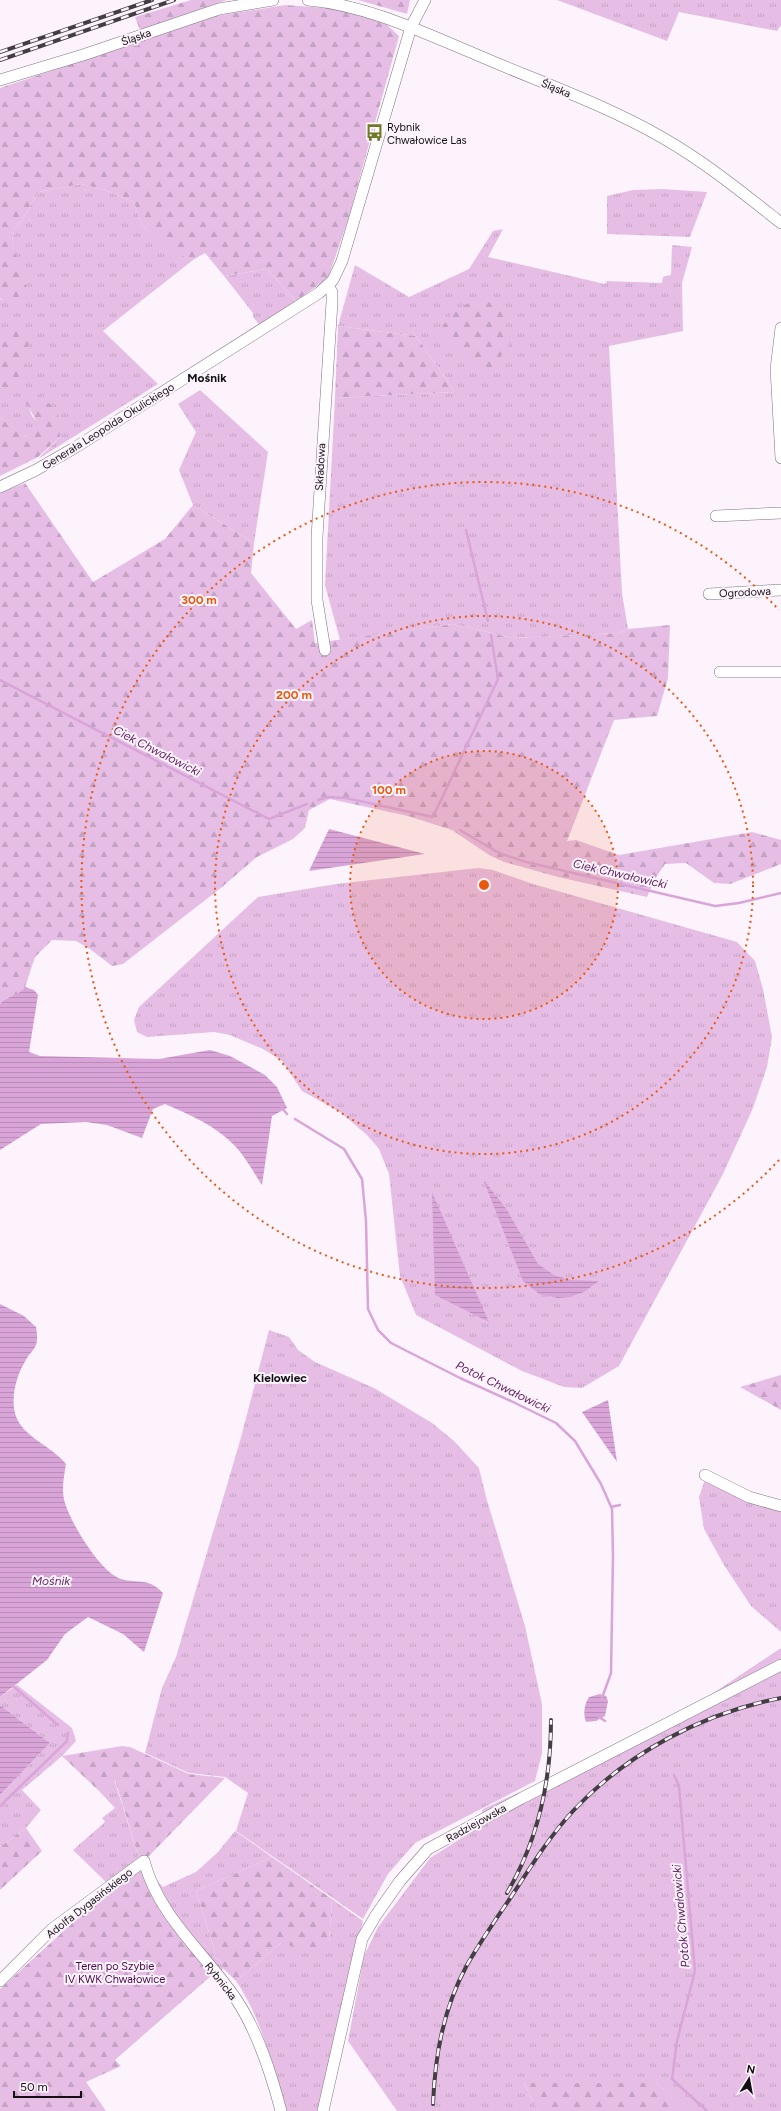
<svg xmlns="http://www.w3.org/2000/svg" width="781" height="2111" font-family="Figtree,sans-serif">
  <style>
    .grass { fill: url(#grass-tufts) }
    .forest { fill: url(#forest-firs) }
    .water { fill: url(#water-rules) }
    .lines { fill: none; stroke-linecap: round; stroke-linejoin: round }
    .stream { stroke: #d9a5d8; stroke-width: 2.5 }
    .minor-casing { stroke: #7e757e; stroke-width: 12 }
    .minor { stroke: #fff; stroke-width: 11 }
    .rail-casing { stroke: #433e43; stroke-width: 4 }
    .rail { stroke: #fdf3fd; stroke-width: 2.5; stroke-dasharray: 8; stroke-linecap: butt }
    .ring { fill: none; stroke: #e8590c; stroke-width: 2; stroke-dasharray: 2 4 }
    .labels { text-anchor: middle; stroke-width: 4; stroke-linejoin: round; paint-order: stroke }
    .street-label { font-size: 11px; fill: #131013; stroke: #fdf3fd }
    .poi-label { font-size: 11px; fill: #131013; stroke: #fdf3fd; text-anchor: start }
    .park-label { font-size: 11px; fill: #470849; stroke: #fdf3fd }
    .neighbourhood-label { font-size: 12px; font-weight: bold; fill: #131013; stroke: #fdf3fd }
    .water-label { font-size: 12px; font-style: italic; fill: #612462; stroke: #fdf3fd }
    .centre { fill: #e8590c; stroke: #fdf3fd; stroke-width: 2 }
    .ring-label { font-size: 12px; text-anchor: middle; font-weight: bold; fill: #e8590c; stroke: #fdf3fd; stroke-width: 4; stroke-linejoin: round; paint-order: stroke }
  </style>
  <defs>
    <pattern id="grass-tufts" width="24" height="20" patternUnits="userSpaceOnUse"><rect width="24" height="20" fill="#e6bee5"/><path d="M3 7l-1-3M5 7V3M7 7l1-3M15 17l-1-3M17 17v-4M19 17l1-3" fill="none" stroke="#c4a2c4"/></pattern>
    <pattern id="forest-firs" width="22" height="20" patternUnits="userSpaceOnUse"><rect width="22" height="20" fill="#e6bee5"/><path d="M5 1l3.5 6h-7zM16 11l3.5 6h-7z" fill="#c4a2c4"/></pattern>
    <pattern id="water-rules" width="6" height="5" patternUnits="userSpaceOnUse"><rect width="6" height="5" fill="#d9a5d8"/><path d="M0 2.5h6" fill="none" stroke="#b98db8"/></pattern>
  </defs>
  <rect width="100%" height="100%" fill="#fdf3fd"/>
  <path class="grass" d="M557,0H781V25L777,31L679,12L667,41Z
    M81,184L106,190L134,202L142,225L168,249L193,260L103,331L158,384L38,459L60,437L26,401L32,416L44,428L23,437L0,417V386L3,388L22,328H0V298L2,300L17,264L12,243L14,230L28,211L38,192Z
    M663,189L707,192L690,237L607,234V196L633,190Z
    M503,229L488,257L605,284L607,281L662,283L663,277L671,275L672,245L692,247L682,283L683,331L609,346L622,593L628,629L618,633L512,638L453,624L340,640L325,585L335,398L455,392L416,336L338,326L355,265L409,297L469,269L493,231Z
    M267,269L296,301L262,328L253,317V313L224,276Z
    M200,390L268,452L254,543L193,505L179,470L196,432L178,404Z
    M478,868L493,870L533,884L737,942L755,961L763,989L772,1037L767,1067L753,1108L723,1174L619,1366L582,1388L564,1387L522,1371L416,1315L400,1276L389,1174L379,1149L367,1135L340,1112L302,1091L282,1061L263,1049L246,1042L230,1035L214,1032L147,1037L137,1032L134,1020L139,1007L258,897L336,884Z
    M269,1330L289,1337L298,1350L315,1362L374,1388L432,1423L454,1441L479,1468L486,1497L525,1626L542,1704V1753L535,1781L415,1843L388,1874L363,1919L236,1831L248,1793L225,1777L189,1773L145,1753L162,1688L176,1657L240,1441Z
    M705,1480L718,1488L781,1512V1632L751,1606L724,1565L704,1529L699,1497Z
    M781,1648V2111H687L656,2083H524L538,2111H397L348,2041L364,1956L378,1927L430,1858L476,1829L483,1809L550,1778L706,1698Z
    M17,1685L72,1728L76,1741L62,1756L22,1790L41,1810L26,1828L0,1847V1795L50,1743L0,1705V1697Z
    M114,1779L139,1858L106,1882L73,1850L105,1822L102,1818L115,1808L99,1791Z
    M235,1831L272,1857L196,1891L216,1955L224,1969L212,1975L162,1915L152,1896L141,1868L149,1856L154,1877L163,1887L196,1872L218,1852Z
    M332,1899L363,1921L318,2111H286C273,2067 262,2019 236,1981L282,1942L329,1943Z"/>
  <path class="forest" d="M191,0H227L140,30L135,17Z
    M358,0H410L407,14Z
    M285,5L339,9L386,24L399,36L348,220L328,278L296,301L267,269L224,276L205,253L193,260L168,250L142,225L134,202L106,190L81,184L38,192L28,211L14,230L12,243L29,295L22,309L0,298V88L216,16Z
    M479,300L497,304L503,316L511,342L486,378L439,331C452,313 457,306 479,300Z
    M338,326L416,336L455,392L335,398Z
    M0,328H22L29,339L23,382L3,388L0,386Z
    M41,396L58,412L60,437L38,457L0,476V417L24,437L40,427L25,401Z
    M25,483L93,582L165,539L193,505L254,543L251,573L296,629L312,620L315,643L453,624L512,638L618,633L628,629L670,625L668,678L657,716L614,720L567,841L576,840L619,855L752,832L781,840V864L730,884L714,883L686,863L665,864L655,879L647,897L558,877L504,862L489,855L452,830L408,816L330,799L309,810L305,828L293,839L257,857L222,887L123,964L112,966L90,949L76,941L52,940L35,957L25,987L21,993L7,998L0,1004V493Z
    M781,1375V1410L740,1387Z
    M122,1746L130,1747L189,1774L225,1778L149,1856L139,1858L115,1780L99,1791L62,1756Z
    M26,1828L42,1851L0,1890V1847Z
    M272,1857L332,1899L329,1943L320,1957L282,1942L236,1981L224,1969L216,1955L196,1891Z
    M141,1868L152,1896L162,1915L212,1975L115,2060L121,2066L86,2082L106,2111H0V1989L112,1887Z
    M524,2083H656L688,2111H538Z"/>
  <path class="water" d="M329,829L425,854L309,871Z
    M25,987L34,990L38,995L29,1052L40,1056L159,1059L210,1050L230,1056L265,1075L277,1087L287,1108L272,1116L262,1185C254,1173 246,1158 236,1147C216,1126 191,1115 165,1104L153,1109L142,1138L107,1125L86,1122L41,1124L0,1150V1004C7,995 18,997 25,987Z
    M483,1179L507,1210L538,1264L554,1275L570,1280L599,1281L584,1292L570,1297L558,1298L539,1294L523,1281Z
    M432,1192L489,1322L435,1295Z
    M0,1304L24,1316L36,1327C37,1333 38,1339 36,1345C34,1350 30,1353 27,1358C16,1375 7,1405 20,1424C31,1440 53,1448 66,1464C64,1476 61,1491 65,1503C71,1523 100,1572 121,1579C138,1584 148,1577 163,1593L144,1652L123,1634L88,1617L65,1634L47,1660L0,1697Z
    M608,1400L617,1462L582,1412Z
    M600,1694L606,1696L608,1701L605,1716L596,1721L586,1722C583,1714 584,1705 589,1697Z
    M0,1705L50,1743L0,1795Z"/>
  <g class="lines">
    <path class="stream" d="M466,530L488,621
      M0,680L269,819L307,804
      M318,800L328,797L346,798L433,817L498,679L491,635
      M460,830L499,853L526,862L715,906L739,903L781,893
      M282,1108L287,1114
      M295,1119L344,1149L362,1179L366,1221L368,1309L378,1330L391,1343L460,1378L511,1401L556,1423L575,1441L601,1484L612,1509L613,1556L611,1673L602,1698
      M611,1507L620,1505
      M13,1686L58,1725
      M599,1717L605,1721
      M674,1775L679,1786L695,1971L677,2041L672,2079L707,2111
      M0,1806L67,1741L68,1733"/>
    <defs>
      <path id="minor" d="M308,0C366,5 422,32 475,54C537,81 604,104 663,138C705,162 743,193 781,223
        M0,80L83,55L219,9L273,0
        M781,328L776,369L781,458
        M0,487L36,470L76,447L319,293L333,280L342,261L411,27L425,0
        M716,516L781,513
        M709,594L781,590
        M325,650L317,600V537L332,302V292L328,286
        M720,672H781
        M705,1475L749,1497L781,1506
        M0,1981L52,1929L144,1861C159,1917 204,1952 236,1999C258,2032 271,2073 281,2111
        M323,2111L362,1939L376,1915L400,1881L428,1849L522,1798L781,1665"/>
    </defs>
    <use href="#minor" class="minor-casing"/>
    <use href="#minor" class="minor"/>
    <defs>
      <path id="rail" d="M0,52L152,0
        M0,60L174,0
        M507,1893C538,1840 551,1781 551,1720
        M433,2104C435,2056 443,2009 467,1965C480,1942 496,1919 511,1897C530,1868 549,1837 573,1811C627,1753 703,1713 781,1698"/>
    </defs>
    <use href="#rail" class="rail-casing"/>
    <use href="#rail" class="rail"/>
  </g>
  <circle cx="484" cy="885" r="134" fill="#e8590c" fill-opacity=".12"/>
  <g class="ring">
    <circle cx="484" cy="885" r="134"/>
    <circle cx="484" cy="885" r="269"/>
    <path d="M779 1160A403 403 0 1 1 779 610"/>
  </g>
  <defs>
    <symbol id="bus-bare" viewBox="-9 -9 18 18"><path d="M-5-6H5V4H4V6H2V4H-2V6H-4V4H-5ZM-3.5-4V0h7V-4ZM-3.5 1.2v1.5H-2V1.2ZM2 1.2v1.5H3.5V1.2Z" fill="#6e7925" stroke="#fdf3fd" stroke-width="2.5" paint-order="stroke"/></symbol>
  </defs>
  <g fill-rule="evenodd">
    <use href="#bus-bare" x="362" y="120" width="25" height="25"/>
  </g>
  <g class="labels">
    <g class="street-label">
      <text transform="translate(136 37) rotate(-19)" y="4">Śląska</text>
      <text transform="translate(556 88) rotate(23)" y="4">Śląska</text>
      <text transform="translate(108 426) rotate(-32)" y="4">Generała Leopolda Okulickiego</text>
      <text transform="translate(320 467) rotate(-87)" y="4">Składowa</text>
      <text transform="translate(745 592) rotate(-3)" y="4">Ogrodowa</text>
      <text transform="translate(476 1823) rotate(-29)" y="4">Radziejowska</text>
      <text transform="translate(89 1903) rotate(-38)" y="4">Adolfa Dygasińskiego</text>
      <text transform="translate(221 1981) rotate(52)" y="4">Rybnicka</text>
    </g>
    <g class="poi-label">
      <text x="387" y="131">Rybnik<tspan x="387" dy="13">Chwałowice Las</tspan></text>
    </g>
    <g class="park-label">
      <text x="115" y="1970">Teren po Szybie<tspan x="115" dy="13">IV KWK Chwałowice</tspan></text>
    </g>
    <g class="neighbourhood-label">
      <text x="207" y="382">Mośnik</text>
      <text x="280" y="1382">Kielowiec</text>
    </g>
    <g class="water-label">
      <text transform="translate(157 751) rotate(27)" y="4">Ciek Chwałowicki</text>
      <text transform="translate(620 874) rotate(13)" y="4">Ciek Chwałowicki</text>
      <text transform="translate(503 1387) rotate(26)" y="4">Potok Chwałowicki</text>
      <text x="51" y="1585">Mośnik</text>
      <text transform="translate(681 1916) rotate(-95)" y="4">Potok Chwałowicki</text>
    </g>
  </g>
  <circle cx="484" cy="885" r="6" class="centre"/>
  <g class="ring-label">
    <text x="199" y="604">300 m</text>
    <text x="294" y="699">200 m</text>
    <text x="389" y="794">100 m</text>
  </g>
  <g transform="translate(749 2079) rotate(11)" stroke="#fdf3fd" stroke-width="3" paint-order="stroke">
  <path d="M0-3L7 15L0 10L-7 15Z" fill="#131013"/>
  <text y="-6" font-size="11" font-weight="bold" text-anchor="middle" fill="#131013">N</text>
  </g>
  <path d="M14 2091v6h67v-6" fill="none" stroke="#131013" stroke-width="2"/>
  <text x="20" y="2091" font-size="12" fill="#131013" stroke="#fdf3fd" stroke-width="3" paint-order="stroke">50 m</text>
</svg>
